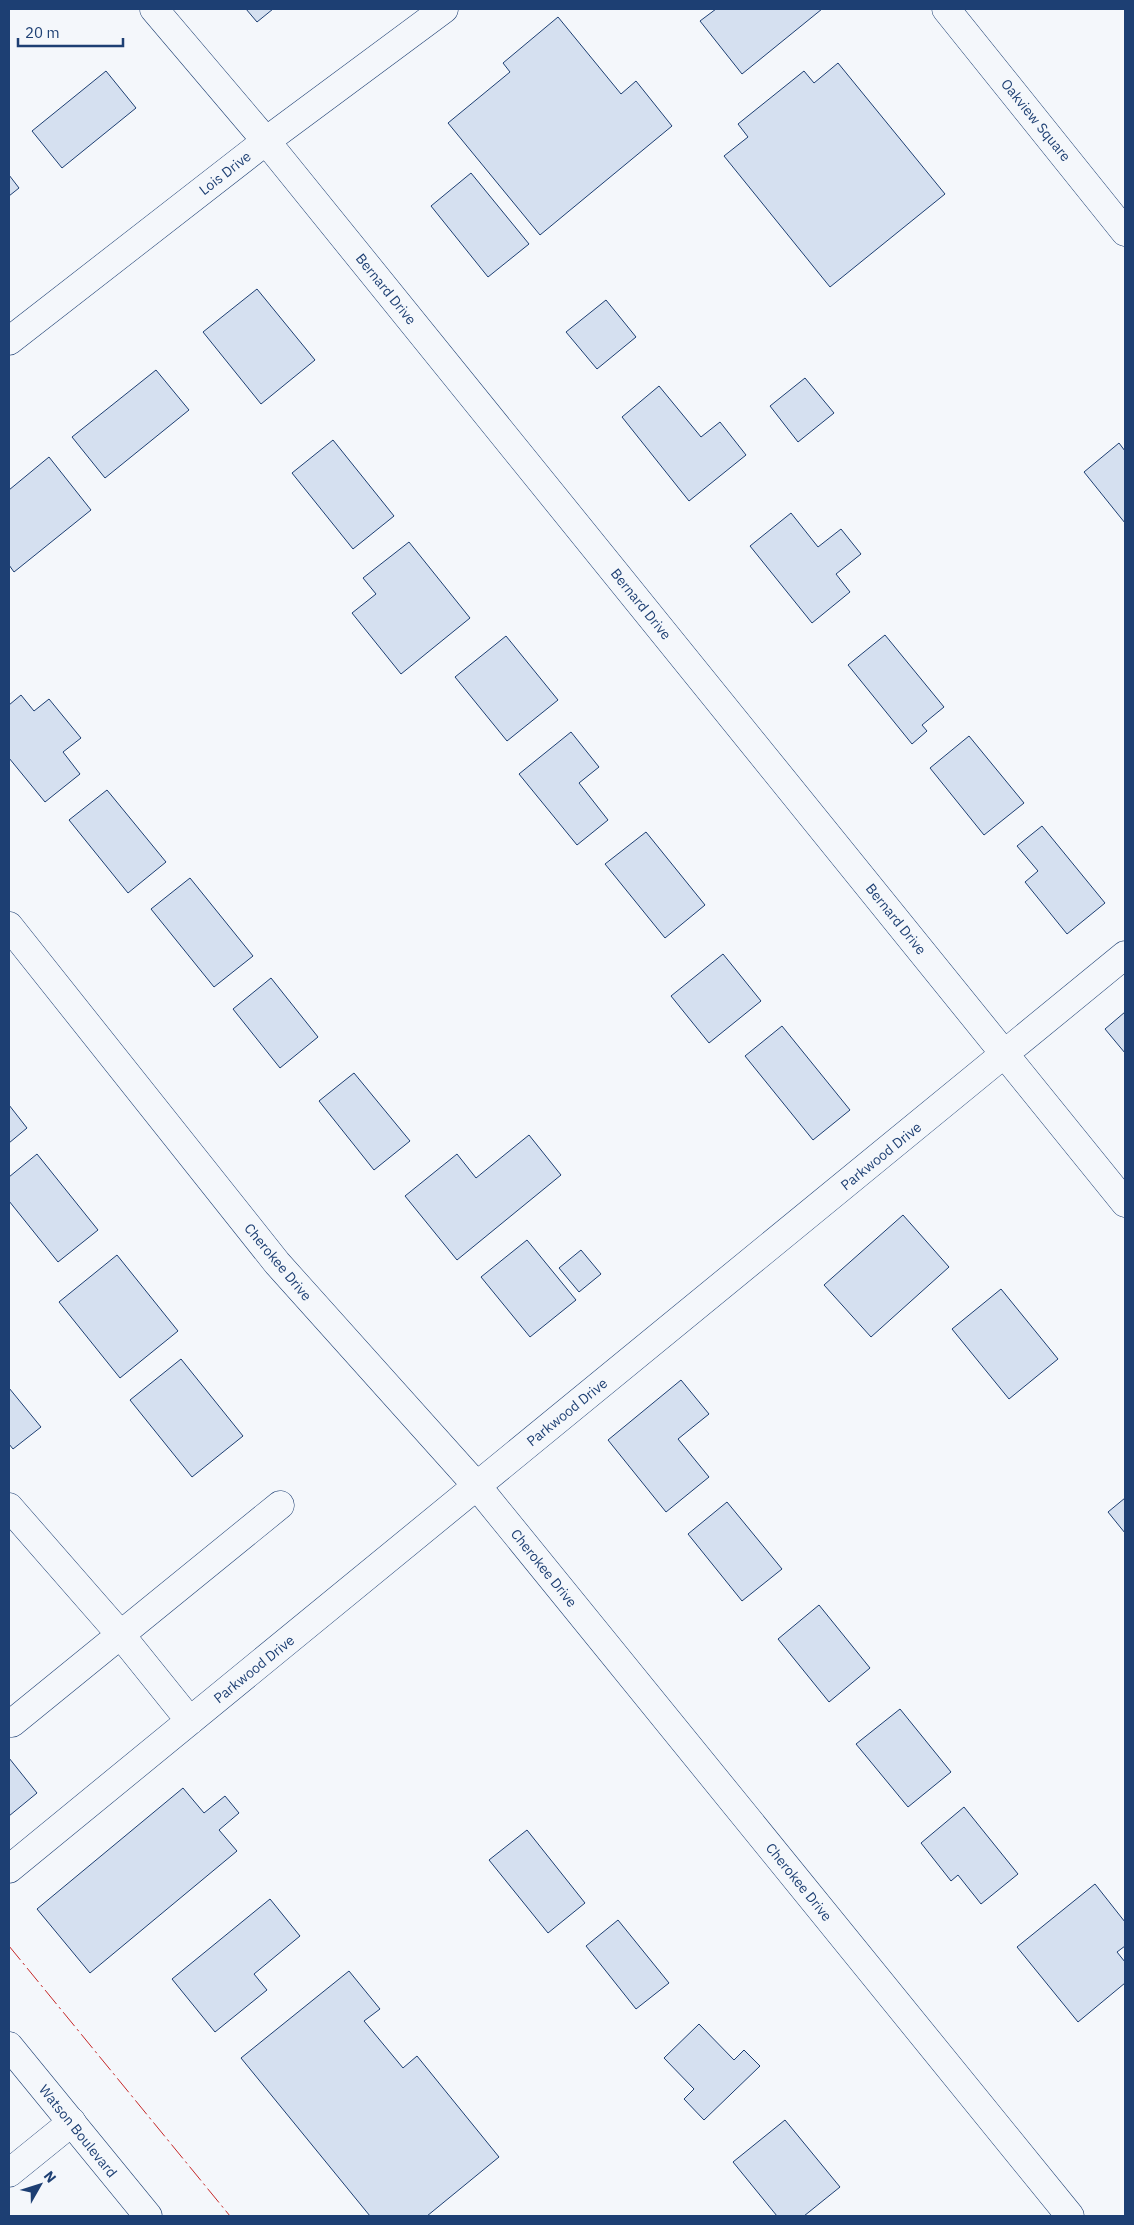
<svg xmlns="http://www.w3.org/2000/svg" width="1134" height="2225" font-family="'IBM Plex Sans',sans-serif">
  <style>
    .building { fill: #d5e0f0; stroke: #1d3f73 }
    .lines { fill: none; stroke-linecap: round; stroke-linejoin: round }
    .minor-casing { stroke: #1d3f73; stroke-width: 29 }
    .major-casing { stroke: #1d3f73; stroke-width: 29 }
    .minor { stroke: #f4f7fb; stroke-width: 28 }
    .major { stroke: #f4f7fb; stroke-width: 28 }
    .power { stroke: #c62828; stroke-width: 1; stroke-dasharray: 18 4 2.5 4; stroke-linecap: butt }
    .labels { text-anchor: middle; stroke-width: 4; stroke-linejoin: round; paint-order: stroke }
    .street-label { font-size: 14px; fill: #1d3f73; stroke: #f4f7fb }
  </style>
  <rect width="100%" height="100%" fill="#f4f7fb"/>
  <path class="building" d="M246,9H273L257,22Z
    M716,9H822L742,74L700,21Z
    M558,17L621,94L636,81L672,126L540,235L448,123L510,72L503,63Z
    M838,63L945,194L830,287L724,156L748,137L738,124L804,71L814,83Z
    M106,71L136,108L62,168L32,131Z
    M471,173L529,244L488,277L431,206Z
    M9,175L19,188L9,196Z
    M257,289L315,360L261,404L203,332Z
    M606,300L636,337L597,369L566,332Z
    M156,370L189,410L105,478L72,437Z
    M805,378L834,413L798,442L770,406Z
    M659,386L701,437L720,422L746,455L689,501L622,417Z
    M333,440L394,516L353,549L292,473Z
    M1119,443L1125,451V523L1084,472Z
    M49,457L91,510L14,572L9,565V490Z
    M791,513L818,547L841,529L861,554L836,574L850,592L812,623L750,546Z
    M409,542L470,618L401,674L352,613L376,594L363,578Z
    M885,635L944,707L922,725L927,731L912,744L848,665Z
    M506,636L558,700L507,741L455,677Z
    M21,695L34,711L49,699L81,738L63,752L80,774L45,802L9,758V705Z
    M571,732L599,767L579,783L608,820L577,845L519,774Z
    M969,736L1024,803L984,835L930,768Z
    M107,790L166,862L128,893L69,820Z
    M1042,826L1105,903L1067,934L1025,882L1038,871L1017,846Z
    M646,832L705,905L665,938L605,864Z
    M190,878L253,956L214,987L151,909Z
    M723,954L761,1001L709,1043L671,996Z
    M271,978L318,1037L280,1068L233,1009Z
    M1125,1012V1053L1105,1029Z
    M782,1026L850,1110L813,1140L745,1056Z
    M354,1073L410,1141L374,1170L319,1101Z
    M9,1105L27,1128L9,1143Z
    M529,1135L561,1175L457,1260L405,1196L457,1154L476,1178Z
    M37,1154L98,1230L58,1262L9,1201V1177Z
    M903,1215L949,1267L871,1337L824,1285Z
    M527,1240L576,1300L530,1337L481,1277Z
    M581,1250L601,1274L579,1292L559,1268Z
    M117,1255L178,1331L120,1378L59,1302Z
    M1001,1289L1058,1359L1009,1399L952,1329Z
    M181,1359L243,1436L192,1477L130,1400Z
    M681,1380L709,1414L678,1439L709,1477L666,1512L608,1440Z
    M9,1388L41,1427L13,1449L9,1444Z
    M1125,1498V1533L1108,1512Z
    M727,1502L782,1569L742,1601L688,1534Z
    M819,1605L870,1668L829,1702L778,1639Z
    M900,1709L951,1772L908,1807L856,1744Z
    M9,1758L37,1793L9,1816Z
    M183,1788L204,1813L225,1796L239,1813L219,1830L237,1851L90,1973L37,1909Z
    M964,1807L1018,1874L981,1904L958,1875L951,1881L921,1843Z
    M527,1830L585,1903L548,1933L489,1860Z
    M1095,1884L1125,1922V1946L1117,1952L1125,1962V1983L1078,2022L1017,1947Z
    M270,1899L300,1936L254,1974L267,1990L215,2032L172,1979Z
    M618,1920L669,1983L636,2009L586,1946Z
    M349,1971L380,2009L364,2021L403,2068L417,2056L499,2157L427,2216H370L241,2058Z
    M699,2024L734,2060L744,2050L760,2066L704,2120L684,2099L694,2089L664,2058Z
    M785,2120L840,2187L804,2216H777L733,2162Z"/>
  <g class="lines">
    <defs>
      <path id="minor" d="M154,9L266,141L1125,1203
        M946,9L1125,232
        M9,341L266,141L444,9
        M9,926L277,1263L477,1486L1070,2216
        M9,1507L120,1634L190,1721
        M12,1723L280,1505
        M9,1869L1125,955
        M9,2173L72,2122"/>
      <path id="major" d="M9,2046L148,2216"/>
    </defs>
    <use href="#minor" class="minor-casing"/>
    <use href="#major" class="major-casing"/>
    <use href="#minor" class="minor"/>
    <use href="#major" class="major"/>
    <path class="power" d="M9,1946L230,2216"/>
  </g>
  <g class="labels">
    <g class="street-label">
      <text transform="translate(1036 120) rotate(51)" y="5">Oakview Square</text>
      <text transform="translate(225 173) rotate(-38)" y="5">Lois Drive</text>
      <text transform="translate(386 289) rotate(51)" y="5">Bernard Drive</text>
      <text transform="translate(641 604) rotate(51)" y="5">Bernard Drive</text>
      <text transform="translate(896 919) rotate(51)" y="5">Bernard Drive</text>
      <text transform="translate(881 1156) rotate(-39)" y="5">Parkwood Drive</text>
      <text transform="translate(278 1262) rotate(50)" y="5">Cherokee Drive</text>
      <text transform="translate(567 1412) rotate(-39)" y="5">Parkwood Drive</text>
      <text transform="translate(544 1568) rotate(51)" y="5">Cherokee Drive</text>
      <text transform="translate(254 1669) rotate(-39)" y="5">Parkwood Drive</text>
      <text transform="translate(799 1882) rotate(51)" y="5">Cherokee Drive</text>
      <text transform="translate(78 2131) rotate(51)" y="5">Watson Boulevard</text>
    </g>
  </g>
  <rect width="1134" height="2225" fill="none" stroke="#1d3f73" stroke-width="20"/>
  <g transform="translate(40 2185) rotate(51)" stroke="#f4f7fb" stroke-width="4" paint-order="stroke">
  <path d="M0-4L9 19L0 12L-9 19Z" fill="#1d3f73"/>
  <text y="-8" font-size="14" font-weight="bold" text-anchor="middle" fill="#1d3f73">N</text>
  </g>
  <path d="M18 38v8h105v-8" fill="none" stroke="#1d3f73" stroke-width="2.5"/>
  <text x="25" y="38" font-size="15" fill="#1d3f73" stroke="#f4f7fb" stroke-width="4" paint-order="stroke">20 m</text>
</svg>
